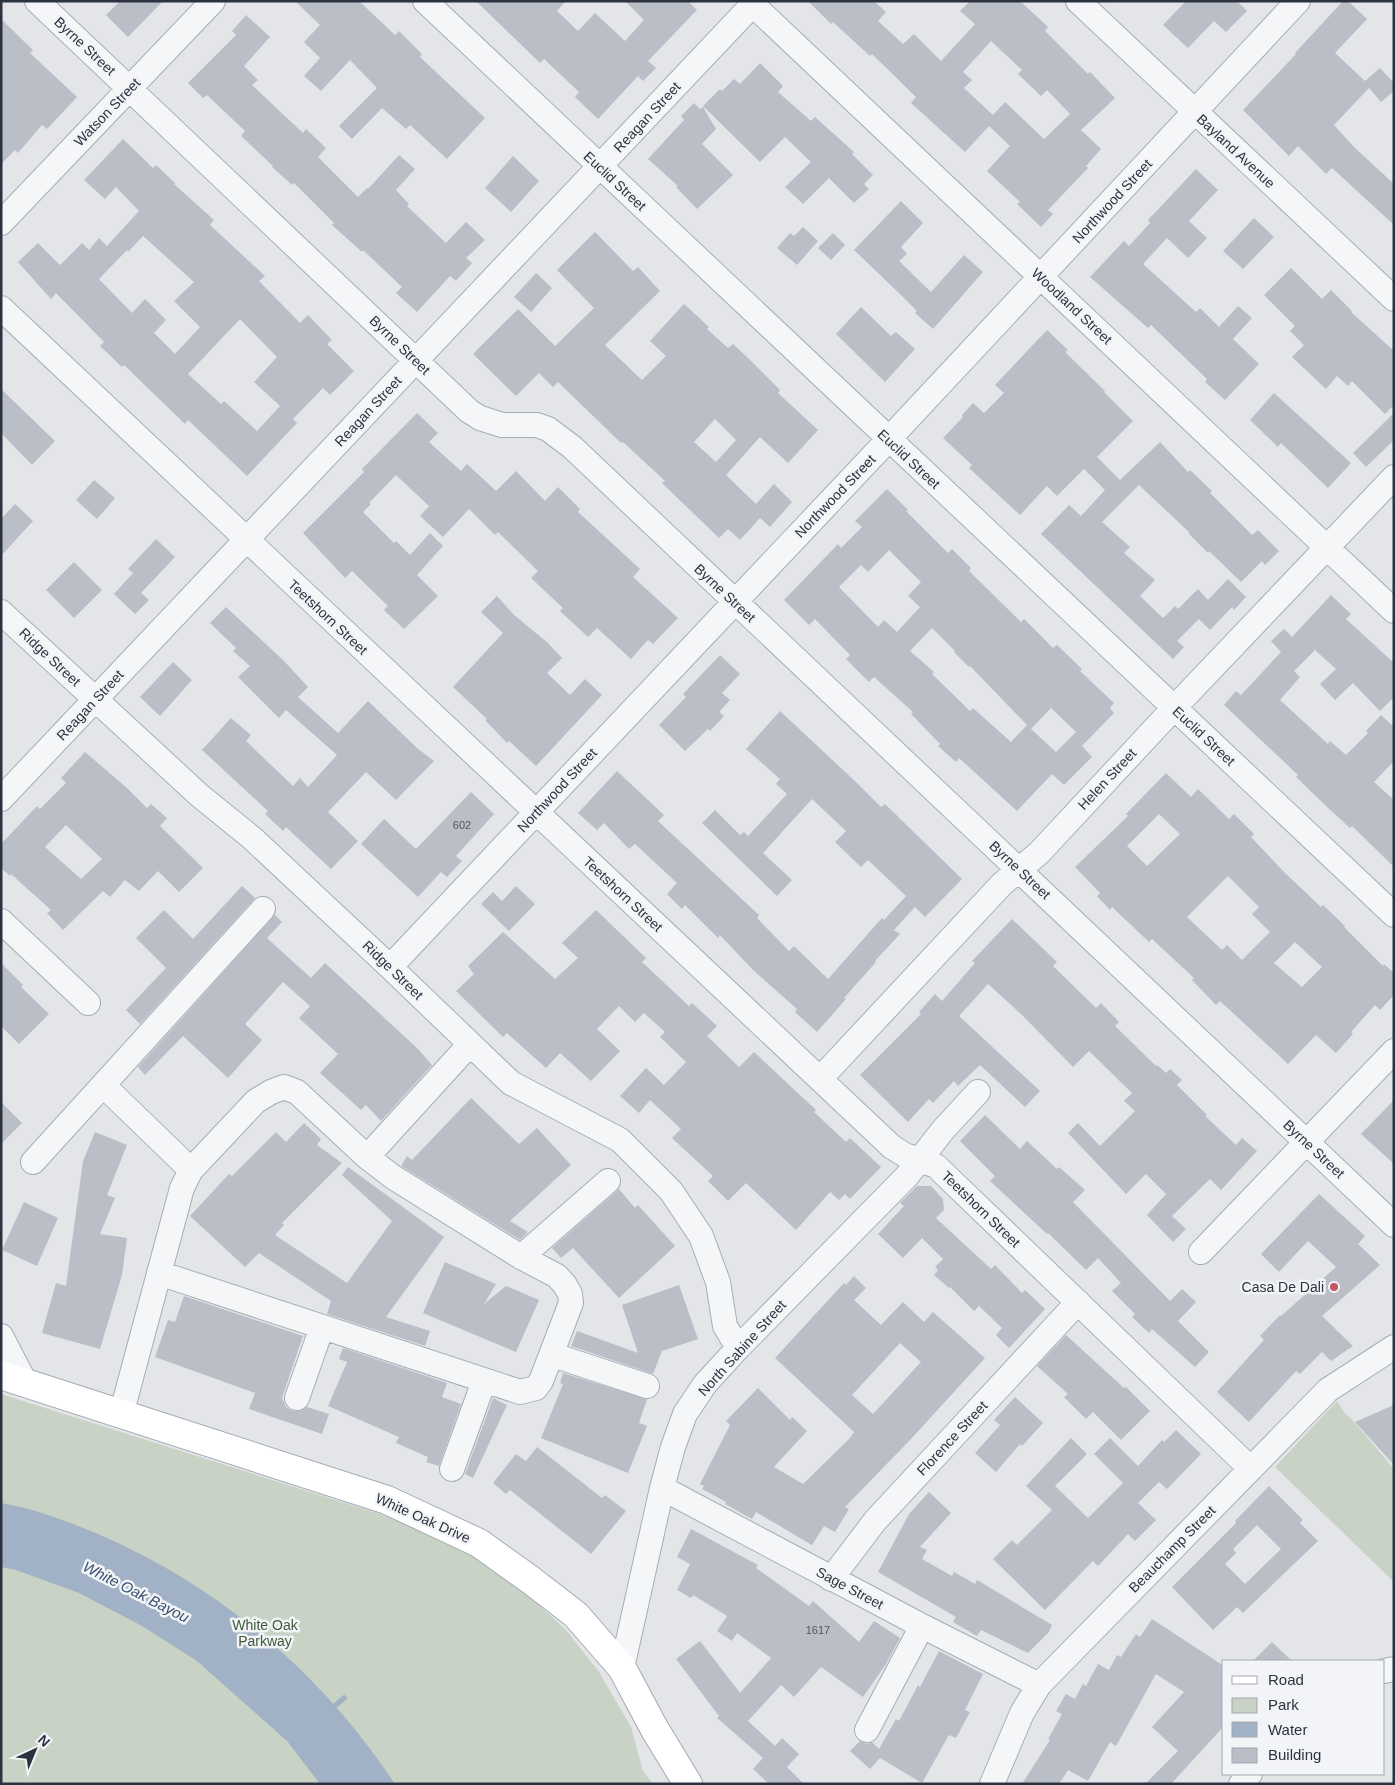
<svg xmlns="http://www.w3.org/2000/svg" width="1395" height="1785" font-family="Arial,sans-serif">
  <style>
    .green { fill: #c8d2c5 }
    .water { fill: #a1b2c6 }
    .lines { fill: none; stroke-linecap: round; stroke-linejoin: round }
    .stream { stroke: #a1b2c6; stroke-width: 5.5 }
    .building { fill: #babec6; fill-rule: evenodd }
    .minor-casing { stroke: #a8acb3; stroke-width: 26 }
    .major-casing { stroke: #a3aab4; stroke-width: 30 }
    .minor { stroke: #f5f6f8; stroke-width: 24 }
    .major { stroke: #fff; stroke-width: 28 }
    .poi-dot { fill: #c15563; stroke: #f2f4f7; stroke-width: 2 }
    .labels { text-anchor: middle; stroke-width: 5; stroke-linejoin: round; paint-order: stroke }
    .number-label { font-size: 11px; fill: #505662 }
    .street-label { font-size: 14px; fill: #2c3340; stroke: #f2f4f7 }
    .poi-label { font-size: 14px; fill: #2c3340; stroke: #f2f4f7; text-anchor: end }
    .park-label { font-size: 14px; fill: #405a3b; stroke: #f2f4f7 }
    .water-label { font-size: 15px; font-style: italic; fill: #3a5170; stroke: #f2f4f7 }
  </style>
  <rect width="100%" height="100%" fill="#e3e5e9"/>
  <path class="green" d="M1,1394L411,1524L460,1547L509,1577L566,1630L599,1672L631,1727L643,1771L653,1784H1Z
    M1337,1401L1344,1412L1355,1423L1394,1469V1578L1392,1580L1275,1467Z"/>
  <path class="water" d="M1,1503C16,1506 31,1509 45,1514C190,1562 311,1657 395,1784H320L287,1741L197,1661L142,1626L79,1593L16,1570L1,1567Z"/>
  <g class="lines">
    <path class="stream" d="M330,1710L344,1698"/>
  </g>
  <path class="building" d="M120,1H163L128,37L106,15Z
    M295,1H359L395,35L399,31L422,54L420,57L485,118L447,159L410,125L406,129L382,108L352,139L339,126L377,88L350,60L321,91L304,76L320,58L304,42L320,25Z
    M476,1H566L557,11L578,31L595,13L625,41L644,20L625,1H688L697,10L648,61L656,68L643,81L638,76L598,119L575,97L579,92L544,59L540,63Z
    M808,1H874L886,12L878,21L903,44L914,34L941,61L975,24L960,11L970,1H1020L1048,27L1045,31L1088,74L1090,72L1115,98L1081,130L1101,149L1086,166L1088,168L1048,210L1053,214L1041,227L1017,204L1020,202L987,171L1010,146L989,126L965,152L911,103L916,97L872,54L870,56L833,22L831,24ZM991,41L1022,70L1018,74L1041,96L1047,90L1070,114L1044,139L1005,102L993,115L964,88L972,80L963,72Z
    M1186,1H1237L1247,11L1226,32L1214,21L1188,48L1163,25Z
    M1343,1H1348L1367,19L1335,53L1365,81L1380,68L1394,83V91L1381,102L1369,88L1334,125L1354,147L1394,184V225L1332,168L1326,174L1298,146L1289,156L1243,110L1296,54L1295,53Z
    M246,15L270,37L244,66L258,80L252,85L303,133L306,129L326,148L318,157L358,197L367,188L368,189L399,155L415,169L396,190L409,204L407,206L446,243L466,222L485,240L466,258L472,263L456,281L450,276L417,312L396,293L402,287L363,250L362,252L332,225L334,223L294,183L292,185L272,167L273,166L241,136L245,131L207,95L203,98L188,83L236,35L232,31Z
    M1,19L33,50L30,53L77,97L47,129L42,125L18,153L15,150L1,164Z
    M760,63L783,86L778,92L811,121L815,117L854,152L852,154L873,175L864,184L869,189L854,203L829,178L803,204L785,187L811,162L785,137L760,162L703,106L720,89L722,91L734,79L740,84Z
    M694,103L700,109L703,107L716,129L702,144L733,175L697,209L676,187L678,186L648,159L684,120L681,116Z
    M123,139L153,168L156,165L175,183L174,184L214,220L210,225L265,276L259,281L300,323L308,315L332,340L327,344L354,371L330,395L323,388L293,419L297,423L247,476L188,420L185,424L124,365L122,367L100,346L104,342L56,293L51,299L18,262L38,243L60,265L82,243L89,250L99,238L107,246L139,211L116,187L105,199L84,180ZM143,236L194,282L174,301L200,327L175,354L154,333L166,320L145,299L132,313L99,279L127,250L128,252ZM240,319L277,357L254,382L280,406L257,431L224,401L221,404L188,374Z
    M513,156L539,181L511,212L485,188Z
    M1196,169L1218,190L1189,221L1207,238L1188,258L1167,238L1143,264L1196,312L1200,308L1219,327L1238,306L1252,318L1233,339L1259,364L1225,400L1205,382L1207,379L1151,325L1148,328L1090,277L1124,241L1129,246L1150,223L1148,220Z
    M901,201L923,223L901,247L907,254L899,261L931,292L964,255L983,272L933,329L915,313L917,311L902,296L854,250Z
    M1254,218L1274,237L1243,269L1223,251Z
    M803,227L818,241L797,265L777,248L790,233L794,236Z
    M595,232L633,271L638,267L660,291L605,345L642,380L666,356L650,341L684,304L709,327L707,329L728,348L733,344L748,358L780,390L778,393L818,430L788,463L760,437L726,475L756,504L774,484L792,502L770,527L760,518L740,540L728,529L719,538L662,483L665,481L623,442L621,443L558,382L553,387L539,373L516,396L473,354L518,309L555,346L594,308L557,270ZM715,419L736,440L716,462L694,442Z
    M833,233L845,245L831,260L818,248Z
    M1291,268L1322,299L1331,290L1352,311L1351,312L1394,351V405L1385,414L1352,381L1348,386L1337,376L1326,389L1292,357L1304,345L1290,331L1295,326L1264,295Z
    M536,273L552,288L531,312L514,297Z
    M861,307L891,336L896,332L915,349L885,382L836,334Z
    M1047,330L1068,350L1065,352L1105,391L1104,392L1133,421L1097,457L1120,480L1160,442L1188,472L1190,470L1212,491L1210,493L1252,535L1258,530L1279,551L1265,565L1262,561L1241,582L1209,551L1208,553L1189,534L1190,533L1139,485L1102,522L1130,547L1124,553L1155,580L1140,596L1163,618L1175,606L1178,609L1198,589L1208,600L1228,579L1246,597L1234,610L1232,607L1210,630L1199,619L1177,641L1184,647L1173,659L1041,534L1069,505L1081,516L1105,490L1084,469L1057,496L1047,486L1020,515L969,468L972,465L943,438L963,417L962,415L973,403L984,413L1004,393L995,385Z
    M1,389L55,441L32,465L1,433Z
    M1274,393L1351,463L1328,488L1281,443L1278,447L1250,420Z
    M417,413L438,433L429,442L461,471L467,464L496,491L516,471L545,501L558,487L580,509L578,512L640,569L633,577L678,618L653,644L648,640L631,659L597,628L588,637L560,611L563,608L531,578L538,571L498,532L495,535L469,509L443,537L420,516L429,506L396,475L369,503L371,504L363,512L394,543L396,541L410,555L430,533L443,546L417,575L438,596L404,629L384,610L388,606L352,571L345,578L303,533L364,472L362,469Z
    M1394,413V440L1366,467L1353,453Z
    M94,480L115,498L97,519L76,500Z
    M887,489L908,510L906,511L948,553L952,549L971,568L969,571L1021,622L1024,619L1053,648L1057,645L1082,669L1080,671L1114,703L1110,708L1114,713L1082,746L1092,757L1064,785L1052,774L1017,811L959,758L956,762L938,746L940,744L911,714L913,712L874,677L869,682L846,659L850,655L815,619L809,625L784,600L838,544L841,548L862,527L855,521ZM889,550L921,582L908,596L920,607L897,632L884,620L878,627L839,587L861,565L868,572ZM932,628L955,651L954,652L969,667L970,666L1027,725L1011,742L973,708L970,711L932,674L934,672L910,651ZM1051,708L1076,732L1056,752L1031,729Z
    M15,504L33,521L1,556V519Z
    M156,539L175,557L141,593L149,600L135,614L114,594L133,573L128,569Z
    M74,562L102,590L74,618L46,590Z
    M1331,595L1351,614L1346,619L1394,663V697L1380,711L1353,683L1335,700L1320,684L1336,669L1315,650L1294,671L1300,677L1280,700L1328,744L1330,741L1346,755L1368,733L1366,731L1381,715L1394,727V761L1374,782L1394,800V867L1352,826L1350,828L1326,806L1296,777L1298,775L1224,705L1236,691L1241,695L1281,652L1271,641L1284,629L1292,637Z
    M497,596L514,615L548,643L562,658L547,673L570,695L585,679L602,695L536,766L509,741L507,743L485,720L487,719L453,687L503,633L481,612Z
    M226,607L284,661L308,687L298,697L338,733L368,701L417,748L434,761L396,800L366,772L328,812L358,841L331,869L286,827L283,831L265,814L268,811L202,750L231,718L251,735L246,741L293,786L300,778L308,787L337,755L286,710L279,718L238,677L250,666L233,651L236,648L210,623Z
    M720,655L740,674L722,693L730,700L719,712L724,716L710,731L708,729L685,751L659,725L686,697L683,694Z
    M173,662L192,680L160,716L140,697Z
    M780,711L857,783L881,807L885,804L962,879L925,917L915,907L894,930L900,934L875,961L876,962L844,998L846,999L817,1032L795,1012L797,1009L752,969L720,935L718,938L685,905L682,909L667,894L677,883L635,844L629,849L604,823L597,830L578,813L617,771L664,815L658,821L759,915L757,918L789,951L794,946L828,979L882,918L884,920L906,896L868,860L861,867L835,842L846,831L812,799L763,853L792,880L777,896L702,823L715,810L740,835L744,832L748,836L787,794L776,784L780,779L746,749Z
    M85,752L126,787L147,808L151,804L167,818L160,826L203,868L179,892L158,871L139,891L125,880L110,897L103,891L63,930L47,913L51,910L11,874L10,876L1,868V844L37,806L40,809L66,783L61,778ZM66,825L102,859L81,879L45,847Z
    M1166,773L1191,797L1198,789L1229,819L1234,814L1254,834L1251,837L1284,872L1321,907L1323,905L1345,926L1344,927L1383,966L1384,964L1394,973V995L1380,1010L1375,1005L1351,1032L1353,1034L1336,1053L1316,1035L1288,1064L1220,1001L1216,1005L1192,980L1194,978L1152,939L1149,942L1112,907L1110,910L1097,896L1100,893L1075,867L1128,816L1126,814ZM1159,814L1180,834L1147,866L1127,846ZM1228,876L1259,907L1252,914L1270,932L1242,960L1227,945L1222,950L1187,917ZM1295,942L1322,967L1302,987L1274,963Z
    M471,792L494,814L456,856L462,861L447,877L441,872L418,897L361,844L384,819L416,849Z
    M242,886L255,898L140,1024L126,1010L166,968L136,938L164,910L193,939Z
    M516,886L535,904L509,931L481,904L493,892L502,901Z
    M596,910L646,958L642,962L689,1006L692,1003L717,1026L707,1036L739,1067L754,1052L816,1110L814,1112L846,1142L850,1138L881,1167L850,1199L845,1194L839,1200L830,1192L796,1230L746,1183L728,1201L708,1181L713,1176L672,1138L681,1129L650,1100L639,1113L620,1096L646,1068L664,1085L686,1062L660,1037L665,1032L644,1013L635,1022L619,1006L597,1029L620,1051L591,1081L560,1053L546,1068L507,1033L503,1037L456,991L474,974L468,966L503,932L555,979L578,958L562,943Z
    M275,915L282,922L267,938L311,978L325,963L418,1049L432,1065L381,1121L366,1105L361,1110L320,1073L338,1054L299,1018L310,1006L283,982L245,1024L262,1040L228,1078L183,1036L145,1075L138,1067Z
    M1012,919L1057,962L1053,966L1096,1008L1101,1003L1119,1022L1115,1026L1156,1066L1157,1065L1166,1073L1170,1069L1182,1080L1177,1085L1207,1115L1205,1116L1236,1145L1242,1138L1257,1151L1221,1190L1210,1179L1172,1216L1186,1229L1173,1242L1147,1215L1166,1194L1146,1174L1126,1194L1068,1133L1078,1123L1100,1146L1135,1111L1124,1101L1132,1093L1089,1051L1073,1067L1022,1015L988,984L959,1016L1040,1091L1025,1107L980,1065L958,1086L954,1081L933,1103L929,1099L908,1122L860,1075L921,1014L919,1012L935,994L942,1001L975,963L972,961Z
    M1,963L23,985L21,987L49,1014L19,1044L1,1026Z
    M471,1098L519,1144L537,1128L571,1165L510,1221L528,1232L520,1240L401,1166L407,1156L412,1160Z
    M1394,1100V1164L1361,1134Z
    M1,1102L22,1123L1,1144Z
    M985,1115L1020,1149L1027,1141L1057,1169L1059,1167L1085,1190L1073,1202L1170,1301L1182,1289L1196,1302L1178,1321L1209,1352L1195,1367L1152,1329L1149,1333L1132,1317L1135,1314L1112,1291L1121,1283L1098,1258L1086,1270L1048,1233L1047,1234L990,1181L995,1176L960,1141Z
    M304,1123L321,1139L317,1145L342,1163L282,1223L284,1225L275,1235L347,1283L392,1221L342,1175L348,1167L444,1237L386,1317L430,1331L425,1346L327,1314L331,1301L259,1253L245,1267L190,1216L229,1174L232,1176L276,1132L286,1142Z
    M95,1132L127,1145L107,1195L115,1198L100,1234L127,1238L122,1275L100,1349L42,1333L56,1283L66,1286L83,1161Z
    M917,1186H931L943,1199L944,1210L936,1218L991,1269L995,1265L1022,1293L1025,1290L1045,1309L1009,1348L996,1335L1002,1328L979,1306L974,1311L950,1287L949,1288L934,1275L938,1270L935,1267L943,1259L922,1238L903,1258L878,1234L904,1206L900,1203Z
    M619,1189L635,1208L638,1205L675,1246L619,1298L573,1248L561,1258L552,1248Z
    M1319,1194L1365,1236L1358,1244L1380,1265L1322,1316L1353,1346L1331,1361L1322,1352L1300,1374L1296,1371L1249,1422L1217,1392L1264,1340L1260,1336L1280,1315L1281,1316L1336,1267L1308,1241L1279,1272L1261,1254Z
    M24,1202L58,1218L37,1266L2,1250Z
    M445,1262L496,1284L484,1304L506,1286L539,1300L516,1352L423,1313Z
    M854,1276L866,1288L854,1300L881,1325L903,1302L924,1322L933,1312L985,1358L911,1439L845,1507L849,1509L835,1532L824,1526L812,1545L756,1512L752,1519L725,1504L726,1502L702,1489L704,1486L700,1484L730,1425L726,1421L758,1388L790,1420L792,1417L807,1431L774,1467L803,1484L849,1439L854,1432L775,1358L844,1283L846,1285ZM900,1343L921,1362L873,1414L852,1395Z
    M679,1285L698,1339L662,1351L653,1374L571,1346L577,1331L638,1353L622,1305Z
    M184,1296L303,1336L282,1398L286,1407L293,1411H300L307,1407L329,1414L322,1434L249,1409L255,1393L155,1357L168,1320L175,1322Z
    M1066,1335L1124,1388L1126,1387L1150,1411L1121,1440L1093,1412L1086,1419L1064,1397L1068,1394L1037,1366Z
    M343,1348L447,1383L442,1397L461,1404L439,1466L426,1462L428,1457L396,1443L399,1437L328,1406L347,1362L339,1359Z
    M563,1373L647,1399L639,1423L647,1426L628,1473L541,1438L563,1384L560,1383Z
    M1015,1397L1043,1423L1022,1446L1020,1444L996,1472L975,1453L1000,1425L994,1420Z
    M493,1398L507,1405L473,1478L465,1474Z
    M1394,1405V1465L1355,1422Z
    M1176,1430L1201,1454L1167,1489L1159,1482L1138,1503L1156,1520L1135,1541L1128,1534L1098,1566L1093,1561L1045,1610L993,1559L1012,1540L1017,1545L1052,1510L1026,1486L1071,1438L1087,1454L1055,1486L1088,1518L1123,1483L1094,1454L1110,1438L1138,1466L1162,1440L1164,1442Z
    M537,1447L602,1498L605,1495L626,1511L591,1554L510,1490L506,1494L493,1483L516,1454L526,1461Z
    M1269,1486L1303,1520L1300,1523L1318,1541L1243,1613L1237,1607L1213,1630L1172,1587L1236,1523L1235,1521ZM1257,1525L1281,1549L1245,1584L1225,1564L1236,1553L1233,1549Z
    M929,1492L951,1513L920,1547L927,1550L922,1559L952,1576L954,1572L975,1584L977,1580L1052,1625L1049,1632L1028,1653L981,1630L977,1636L953,1622L956,1617L878,1572L909,1514Z
    M691,1529L758,1565L756,1568L809,1606L813,1601L859,1642L874,1621L900,1638L886,1664L863,1697L821,1667L794,1697L781,1685L748,1721L775,1746L782,1738L799,1754L787,1767L804,1784H769L753,1769L763,1758L717,1718L719,1716L676,1659L700,1641L740,1693L771,1658L737,1633L732,1641L717,1631L727,1616L693,1595L691,1598L677,1590L690,1564L677,1557Z
    M1152,1619L1224,1666V1726L1171,1784H1145L1178,1751L1152,1727L1184,1692L1156,1674L1116,1746L1110,1742L1088,1781L1068,1770L1059,1784H1022L1050,1740L1048,1739L1062,1714L1056,1711L1066,1694L1075,1699L1083,1684L1086,1686L1098,1664L1109,1670L1117,1655L1121,1657L1136,1634L1140,1637Z
    M1272,1642L1292,1661H1253Z
    M939,1651L983,1674L965,1710L970,1712L956,1738L949,1735L922,1783L880,1758L870,1769L850,1751L860,1741L867,1744L872,1742L879,1749L896,1719L899,1721L918,1685L920,1687Z"/>
  <g class="lines">
    <defs>
      <path id="minor" d="M37,1L469,411L480,418L502,425H537L548,429L572,447L1394,1225
        M425,1L1394,915
        M749,1L1394,611
        M1078,1L1394,299
        M1,223L213,1
        M1,308L892,1147L905,1155L936,1166L1251,1469
        M1,612L199,795L252,838L390,967L511,1083L620,1140L671,1191L701,1236L718,1282L725,1326L738,1348
        M1,799L756,1
        M1,921L88,1003
        M390,967L888,440L1298,1
        M820,1079L1002,884L1039,853L1174,708L1394,477
        M103,1085L191,1170
        M367,1157L470,1044
        M33,1162L263,909
        M1201,1252L1394,1051
        M521,1257L608,1181
        M1,1336L26,1384
        M553,1355L647,1386
        M297,1398L322,1327
        M121,1415L182,1188L191,1170L256,1101L271,1092L284,1087L297,1092L367,1157L393,1177L521,1257L557,1276L565,1285L570,1294L571,1303L541,1381L536,1388L520,1392L159,1273
        M452,1469L484,1381
        M662,1488L922,1626L1039,1685
        M831,1579L875,1521L1078,1302
        M622,1668L662,1488L673,1447L685,1414L705,1384L738,1348L907,1176L943,1130L978,1092
        M1384,1671L1394,1669
        M867,1730L922,1626
        M992,1784L1022,1713L1039,1685L1328,1390L1394,1347
        M1241,1784L1250,1774"/>
      <path id="major" d="M1,1375L387,1500L479,1543L532,1581L576,1615L622,1668L654,1728L688,1784"/>
    </defs>
    <use href="#minor" class="minor-casing"/>
    <use href="#major" class="major-casing"/>
    <use href="#minor" class="minor"/>
    <use href="#major" class="major"/>
  </g>
  <circle class="poi-dot" cx="1334" cy="1287" r="5"/>
  <g class="labels">
    <g class="number-label">
      <text x="462" y="829">602</text>
      <text x="818" y="1634">1617</text>
    </g>
    <g class="street-label">
      <text transform="translate(85 46) rotate(43)" y="5">Byrne Street</text>
      <text transform="translate(107 112) rotate(-46)" y="5">Watson Street</text>
      <text transform="translate(647 117) rotate(-47)" y="5">Reagan Street</text>
      <text transform="translate(1236 151) rotate(43)" y="5">Bayland Avenue</text>
      <text transform="translate(615 181) rotate(43)" y="5">Euclid Street</text>
      <text transform="translate(1112 201) rotate(-47)" y="5">Northwood Street</text>
      <text transform="translate(1072 306) rotate(43)" y="5">Woodland Street</text>
      <text transform="translate(400 345) rotate(44)" y="5">Byrne Street</text>
      <text transform="translate(368 411) rotate(-47)" y="5">Reagan Street</text>
      <text transform="translate(909 459) rotate(43)" y="5">Euclid Street</text>
      <text transform="translate(835 496) rotate(-46)" y="5">Northwood Street</text>
      <text transform="translate(725 593) rotate(43)" y="5">Byrne Street</text>
      <text transform="translate(328 617) rotate(43)" y="5">Teetshorn Street</text>
      <text transform="translate(50 657) rotate(43)" y="5">Ridge Street</text>
      <text transform="translate(90 705) rotate(-47)" y="5">Reagan Street</text>
      <text transform="translate(1204 736) rotate(43)" y="5">Euclid Street</text>
      <text transform="translate(1107 779) rotate(-47)" y="5">Helen Street</text>
      <text transform="translate(557 790) rotate(-47)" y="5">Northwood Street</text>
      <text transform="translate(1020 870) rotate(43)" y="5">Byrne Street</text>
      <text transform="translate(623 894) rotate(43)" y="5">Teetshorn Street</text>
      <text transform="translate(393 970) rotate(44)" y="5">Ridge Street</text>
      <text transform="translate(1314 1149) rotate(43)" y="5">Byrne Street</text>
      <text transform="translate(981 1209) rotate(44)" y="5">Teetshorn Street</text>
      <text transform="translate(742 1348) rotate(-48)" y="5">North Sabine Street</text>
      <text transform="translate(952 1438) rotate(-47)" y="5">Florence Street</text>
      <text transform="translate(423 1518) rotate(24)" y="5">White Oak Drive</text>
      <text transform="translate(1172 1549) rotate(-45)" y="5">Beauchamp Street</text>
      <text transform="translate(850 1588) rotate(28)" y="5">Sage Street</text>
    </g>
    <g class="poi-label">
      <text x="1324" y="1292">Casa De Dali</text>
    </g>
    <g class="park-label">
      <text x="265" y="1630">White Oak<tspan x="265" dy="16">Parkway</tspan></text>
    </g>
    <g class="water-label">
      <text transform="translate(136 1592) rotate(27)" y="5">White Oak Bayou</text>
    </g>
  </g>
  <rect width="1395" height="1785" fill="none" stroke="#2c3340" stroke-width="5"/>
  <rect x="1222" y="1660" width="162" height="115" fill="#f2f4f7" stroke="#a3a7ae"/>
  <rect x="1232" y="1676" width="25" height="8" fill="#ffffff" stroke="#a3a7ae"/>
  <text x="1268" y="1685" font-size="15" fill="#2c3340">Road</text>
  <rect x="1232" y="1698" width="25" height="15" fill="#c8d2c5" stroke="#a3a7ae"/>
  <text x="1268" y="1710" font-size="15" fill="#2c3340">Park</text>
  <rect x="1232" y="1722" width="25" height="15" fill="#a1b2c6" stroke="#a3a7ae"/>
  <text x="1268" y="1735" font-size="15" fill="#2c3340">Water</text>
  <rect x="1232" y="1748" width="25" height="15" fill="#babec6" stroke="#a3a7ae"/>
  <text x="1268" y="1760" font-size="15" fill="#2c3340">Building</text>
  <g transform="translate(35 1750) rotate(44)" stroke="#f2f4f7" stroke-width="4" paint-order="stroke">
  <path d="M0-4L9 19L0 12L-9 19Z" fill="#2c3340"/>
  <text y="-8" font-size="14" font-weight="bold" text-anchor="middle" fill="#2c3340">N</text>
  </g>
</svg>
